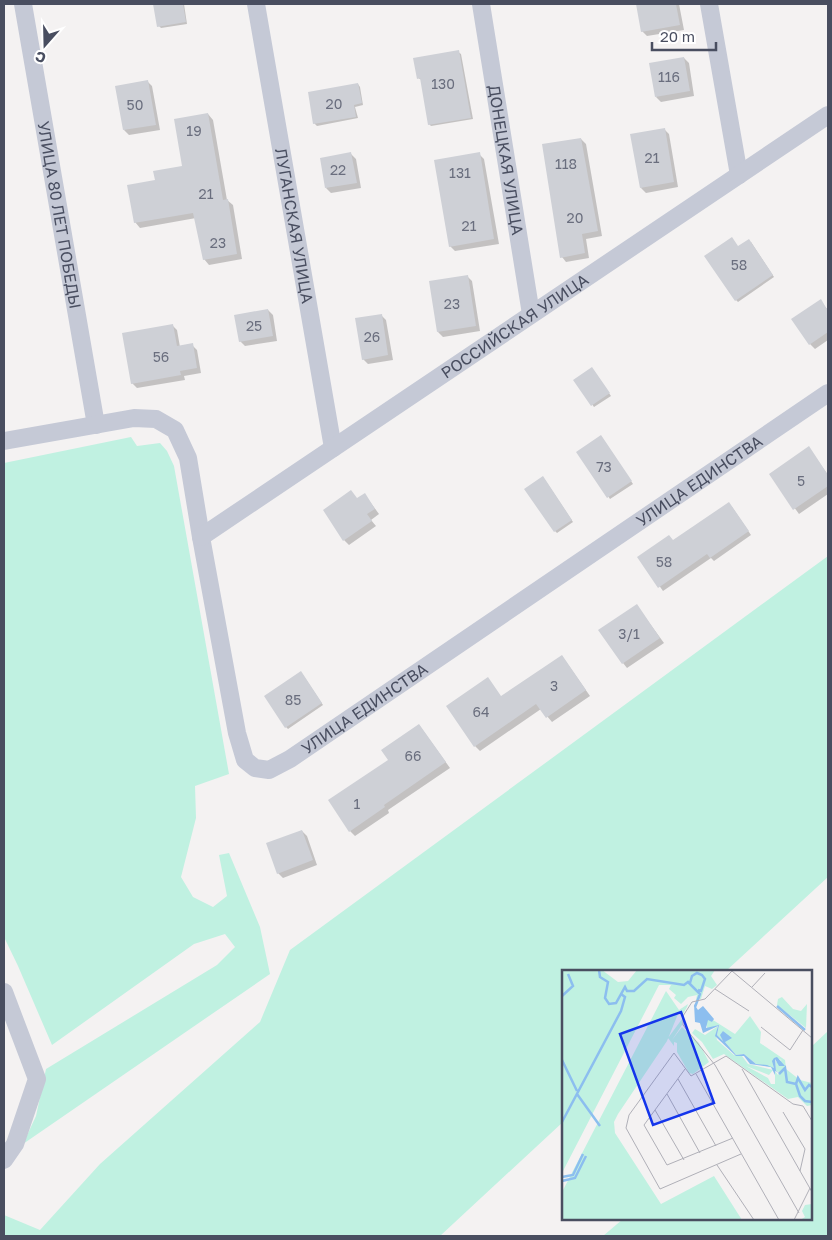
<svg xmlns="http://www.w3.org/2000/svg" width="832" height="1240" font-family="'Golos Text',sans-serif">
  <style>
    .green { fill: #c0f1e1 }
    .shadow { fill: #0003 }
    .building { fill: #ced0d6 }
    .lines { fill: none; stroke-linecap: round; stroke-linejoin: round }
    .street { stroke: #c5c9d6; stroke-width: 18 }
    .labels { text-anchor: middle; stroke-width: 4; stroke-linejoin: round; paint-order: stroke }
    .number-label { font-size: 14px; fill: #6a6e7e }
    .street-label { font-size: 16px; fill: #494e60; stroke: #fff }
    .inset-river { fill: none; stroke: #8cbeef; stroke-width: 2.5 }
    .inset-road { fill: none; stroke: #b0b0b8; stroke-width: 1 }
    .view { fill: #1435eb; fill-opacity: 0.15; stroke: #1435eb; stroke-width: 2.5 }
    .inset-edge { fill: none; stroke: #494e60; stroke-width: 2.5 }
  </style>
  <rect width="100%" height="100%" fill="#f4f2f2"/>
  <path class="green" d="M131,437L137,446L160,443L167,451L174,466L229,774L195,786L196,818L181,877L193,897L213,907L227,896L219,855L229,853L260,927L270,974L23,1144L36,1116L46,1069L217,965L235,947L225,934L194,944L52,1045L18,966L4,937V463Z
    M828,556V877L726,971H563V1122L440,1236H4V1215L40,1230L100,1164L260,1022L290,950Z
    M828,1031V1236H603L623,1219H811V1047Z"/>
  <path class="shadow" d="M155,4H184L187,24L161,28L159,26Z
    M637,4H679L684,30L647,36L642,31Z
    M458,52L461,54L473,119L431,126L429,124L422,80L418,78Z
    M684,58L689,63L694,96L661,102L656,97Z
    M147,81L152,86L160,130L129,135L124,130Z
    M358,84L360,87L363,105L355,107L358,118L317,126L314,123Z
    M208,114L213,120L227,200L233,205L242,259L209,265L204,259L196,218L140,228L135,222L157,181L184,167Z
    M664,129L669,134L678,187L646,193L641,188Z
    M581,139L586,144L602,236L586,239L589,258L566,262L562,257Z
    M351,154L356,159L361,188L331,193L326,188Z
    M479,154L484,159L499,244L455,251L450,246Z
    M751,242L774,277L738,302L736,300L738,247Z
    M467,276L472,281L480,331L443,337L438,332Z
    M820,301L828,310V340L815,349L810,344Z
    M268,310L273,315L277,341L245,346L240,341Z
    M381,315L386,320L393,360L368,364L363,359Z
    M172,325L177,330L180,347L192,345L197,350L201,373L184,376L185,380L137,388L132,383Z
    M594,371L611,396L594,407L575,380Z
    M603,439L633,484L610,499L578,452Z
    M809,448L828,475V494L799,514L770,474Z
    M545,480L573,522L557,533L555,531Z
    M365,495L379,514L371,520L376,526L349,545L344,540L358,499Z
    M732,507L751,535L714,561L711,558L663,591L639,557L673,542Z
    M637,606L664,643L627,668L623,663Z
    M562,656L590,696L552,722L541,709L480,751L475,746L502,697Z
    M303,675L323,705L288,729L286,727Z
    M419,725L450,768L388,810L389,813L355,836L350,831L389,760Z
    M302,831L307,836L317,865L283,878L278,873Z"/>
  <path class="building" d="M153,4H183L186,22L157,27Z
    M636,4H676L680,25L641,32Z
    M459,50L471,118L428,125L420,78L417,79L413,58Z
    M684,57L690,91L655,97L649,63Z
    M148,80L156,125L123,130L115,86Z
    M358,83L362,103L354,105L356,117L313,124L308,92Z
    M208,113L223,200L228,199L237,254L203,260L193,213L134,223L127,185L155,180L153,171L182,166L174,119Z
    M665,128L674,182L640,188L630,134Z
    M581,138L598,231L582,234L585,253L560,258L542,144Z
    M351,152L357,183L325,188L320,158Z
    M480,152L494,239L449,247L434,160Z
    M732,237L738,246L749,239L773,275L735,301L704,256Z
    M468,275L476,326L437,332L429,281Z
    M821,299L828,311V332L809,345L791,319Z
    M268,309L273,336L239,342L234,315Z
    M382,314L388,355L362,360L355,318Z
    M173,324L177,346L193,343L197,368L180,371L181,375L131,384L122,333Z
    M592,367L610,393L591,406L573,380Z
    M601,435L632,481L607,498L576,452Z
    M809,446L828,475V486L793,510L769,474Z
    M543,476L572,520L554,532L524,489Z
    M351,490L357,498L365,493L375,509L367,514L372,521L343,541L323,510Z
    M729,502L749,531L710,558L707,554L658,588L637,557L669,535L673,540Z
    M637,604L660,638L622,664L598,630Z
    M562,655L586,690L546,718L536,704L474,747L446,706L488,677L501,696Z
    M301,671L322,703L285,728L264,696Z
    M419,724L446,762L384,805L385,807L349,832L328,800L388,760L381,750Z
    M302,830L313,860L277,874L266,843Z"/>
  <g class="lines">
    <g class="street">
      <path id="s1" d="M23,4L96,425"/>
      <path id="s2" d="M256,4L333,448"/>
      <path id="s3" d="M481,4L531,314"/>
      <path d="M709,4L739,175"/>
      <path id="s4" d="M4,441L134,418L156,419L175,430L188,458L201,537L237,733L245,760L255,768L269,770L290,759L828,393"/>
      <path id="s5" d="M201,537L828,115"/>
      <path d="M4,992L37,1079L15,1144L4,1160"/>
    </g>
  </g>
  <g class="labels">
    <g class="number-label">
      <text x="669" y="82">116</text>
      <text x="443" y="89">130</text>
      <text x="334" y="109">20</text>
      <text x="135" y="110">50</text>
      <text x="194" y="136">19</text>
      <text x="652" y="163">21</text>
      <text x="566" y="169">118</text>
      <text x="338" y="175">22</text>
      <text x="460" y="178">131</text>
      <text x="206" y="199">21</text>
      <text x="575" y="223">20</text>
      <text x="469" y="231">21</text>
      <text x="218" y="248">23</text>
      <text x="739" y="270">58</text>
      <text x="452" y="309">23</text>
      <text x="254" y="331">25</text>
      <text x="372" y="342">26</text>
      <text x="161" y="362">56</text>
      <text x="604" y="472">73</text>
      <text x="801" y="486">5</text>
      <text x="664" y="567">58</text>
      <text x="629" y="639">3/1</text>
      <text x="554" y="691">3</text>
      <text x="293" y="705">85</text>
      <text x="481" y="717">64</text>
      <text x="413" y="761">66</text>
      <text x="357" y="809">1</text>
    </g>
    <g class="street-label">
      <text dy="6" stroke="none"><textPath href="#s3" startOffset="158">ДОНЕЦКАЯ УЛИЦА</textPath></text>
      <text dy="6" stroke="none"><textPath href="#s1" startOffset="214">УЛИЦА 80 ЛЕТ ПОБЕДЫ</textPath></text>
      <text dy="6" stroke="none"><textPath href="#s2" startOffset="225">ЛУГАНСКАЯ УЛИЦА</textPath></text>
      <text dy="6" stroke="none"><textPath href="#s5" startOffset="378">РОССИЙСКАЯ УЛИЦА</textPath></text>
      <text dy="6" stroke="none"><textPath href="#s4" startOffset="1060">УЛИЦА ЕДИНСТВА</textPath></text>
      <text dy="6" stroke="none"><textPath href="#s4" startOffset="655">УЛИЦА ЕДИНСТВА</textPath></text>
    </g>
  </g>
  <g transform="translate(562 970)">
    <rect width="250" height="250" fill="#f4f2f2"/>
    <path d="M0,0H40L56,12L66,11L75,0H153L149,6L155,15L150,19L143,16L139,29L134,30L135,25L126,27L119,34L112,28L114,25L107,19L109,15H97L0,203ZM104,21L117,40L126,34L125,37L121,44H116L105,71L56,144L52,152L53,163L99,234L152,206L180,250H0V222ZM220,27L231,39L239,41L245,34L244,58L215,35L216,29ZM136,42H144L150,52L151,50L173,64L188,46L199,62L198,73L223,90L224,99L238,110L250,113V135L245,136L236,127L226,129L162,84L151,89L140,72L130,63L133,59L143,65L156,56L154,66L155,70L172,85L180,86L186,94L211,100L207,105L184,96L206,108L209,114H213V101L216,105L217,102L214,101L213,88L214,92L220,90L212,88V98L194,94L182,84L174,85L163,72L162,61L159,65L161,71L155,65L157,55L145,59V55L142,58L135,50ZM120,49V55L110,70L120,57L137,73L147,92L131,104L127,103L115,82V73L112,72V76L106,68ZM250,234V250H238L243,247L240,241L243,235Z" fill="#c0f1e1"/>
    <path d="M132,34L136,40L141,36L152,49L150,52L146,50L144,58L157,55L155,65L161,71L158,65L161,61L170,68L163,72L174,85L182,84L194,94L205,95L212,98L210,91L212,88L215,87L223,96H217L213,89L214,101L219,104L213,101V105L209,97L188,94L182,86H174L153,66L156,56L141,63L138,53L133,52Z" fill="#8cbeef"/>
    <path class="inset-river" d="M37,0L38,7L46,12L43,28L47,34L54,33L63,17L65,21H72L85,9L122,15L126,12L138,24L133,37M128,13L130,6L135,3L140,5L143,9L139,21L136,20M0,26L11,16L6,4M215,36L243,60M0,90L15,121M217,104L223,98L225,112L234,114L236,108L243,120L247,115L250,117M234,114L238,126L243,131L250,132M15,124L38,156M0,152L59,41L63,27L59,24M0,207L11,205L21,184M0,211L13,208L24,186"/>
    <path class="inset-road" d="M170,1L143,29L130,32L121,46V55L153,95L237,243M170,1L250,68M190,17L203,3M153,19L187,41M199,57L228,80L241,60M123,99L82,155L105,195L171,168M180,99L250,222M134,104L217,250M116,109L154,176M105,124L138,183M93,140L122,190M221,142L243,179L238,201M179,184L98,219L64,158L67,145L112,83L129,106L164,86L231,134L241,136L250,151M155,195L192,250M232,250L248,218"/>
    <path class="view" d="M119,42L152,133L91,155L58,64Z"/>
    <rect width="250" height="250" class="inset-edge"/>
  </g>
  <rect width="832" height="1240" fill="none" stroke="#494e60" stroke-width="10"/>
  <g transform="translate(45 45) rotate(200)" stroke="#ffffff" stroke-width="4" paint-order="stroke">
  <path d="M0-4L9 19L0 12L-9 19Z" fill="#494e60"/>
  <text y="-8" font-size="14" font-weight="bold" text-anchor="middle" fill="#494e60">С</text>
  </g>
  <path d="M652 42v8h64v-8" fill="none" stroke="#494e60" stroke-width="2.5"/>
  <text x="660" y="42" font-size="15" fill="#494e60" stroke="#ffffff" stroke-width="4" paint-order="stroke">20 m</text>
</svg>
